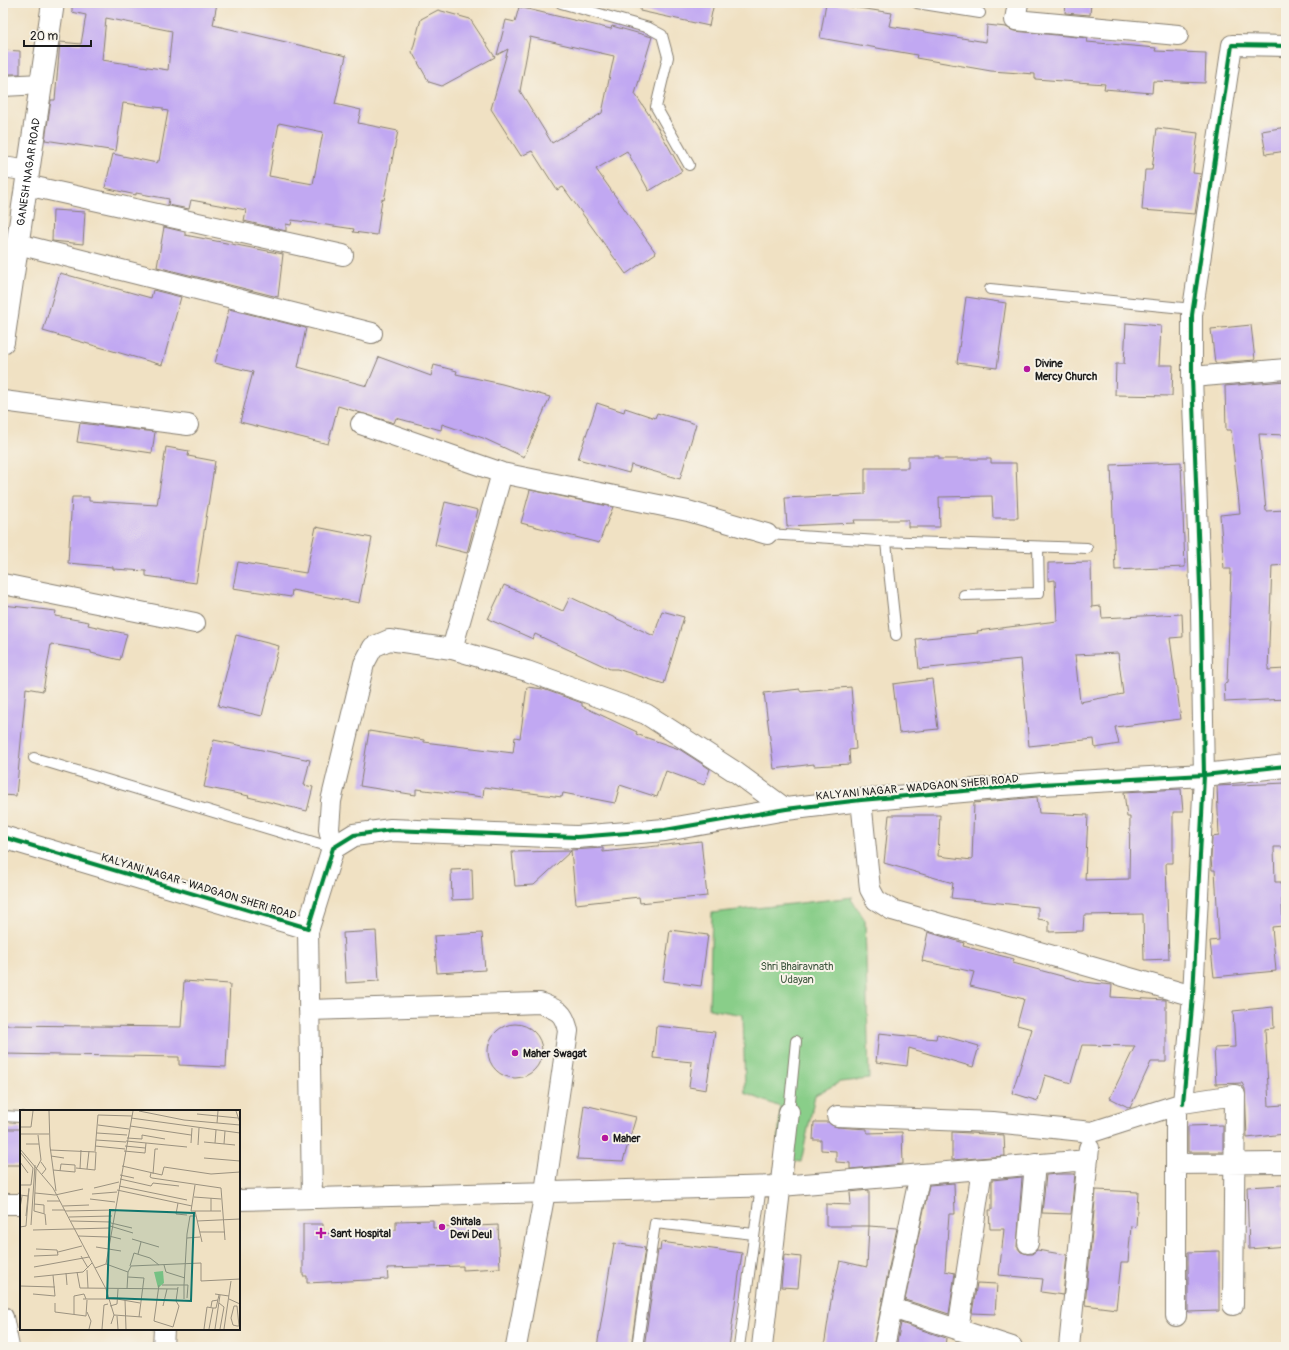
<svg xmlns="http://www.w3.org/2000/svg" width="1289" height="1350" font-family="Pangolin,sans-serif">
  <style>
    .green { fill: #89ce89; stroke: #527552 }
    .building { fill: #c1a8f2; fill-rule: evenodd }
    .lines { fill: none; stroke-linecap: round; stroke-linejoin: round }
    .service-casing { stroke: #867e70; stroke-width: 12 }
    .minor-casing { stroke: #867e70; stroke-width: 22 }
    .tertiary-casing { stroke: #867e70; stroke-width: 24 }
    .service { stroke: #fff; stroke-width: 10 }
    .minor { stroke: #fff; stroke-width: 20 }
    .tertiary { stroke: #fff; stroke-width: 22 }
    .cycleway-casing { stroke: #f7f3e8; stroke-width: 6 }
    .cycleway { stroke: #00873e; stroke-width: 4 }
    .poi-dot { fill: #b5179e; stroke: #f7f3e8; stroke-width: 1.5 }
    .labels { text-anchor: middle; stroke-width: 4; stroke-linejoin: round; paint-order: stroke }
    .street-label { font-size: 11px; fill: #1c1c1c; stroke: #f7f3e8 }
    .poi-label { font-size: 11px; font-weight: bold; fill: #1c1c1c; stroke: #f7f3e8; text-anchor: start }
    .park-label { font-size: 11px; fill: #425a42; stroke: #f7f3e8 }
    .inset-road { fill: none; stroke: #9b9280; stroke-width: 1 }
    .view { fill: #0f766e; fill-opacity: 0.15; stroke: #0f766e; stroke-width: 2 }
    .inset-edge { fill: none; stroke: #1c1c1c; stroke-width: 2 }
  </style>
  <rect width="100%" height="100%" fill="#f7f3e8"/>
  <filter id="ink" filterUnits="userSpaceOnUse"><feTurbulence type="fractalNoise" baseFrequency=".025" numOctaves="2"/><feDisplacementMap in="SourceGraphic" scale="8" xChannelSelector="R" yChannelSelector="G"/><feConvolveMatrix kernelMatrix="1 2 1 2 8 2 1 2 1" color-interpolation-filters="sRGB"/></filter>
  <filter id="wash" filterUnits="userSpaceOnUse"><feTurbulence type="fractalNoise" baseFrequency=".012" numOctaves="4" result="noise"/><feDisplacementMap in="SourceGraphic" scale="16" xChannelSelector="R" yChannelSelector="G"/><feGaussianBlur stdDeviation="0.9" result="paint"/><feColorMatrix in="noise" values="0 0 0 0 0 0 0 0 0 0 0 0 0 0 0 0 0 1.4 0 .05"/><feComposite in="paint" operator="in"/></filter>
  <g filter="url(#wash)">
    <rect width="100%" height="100%" fill="#f0e1c3"/>
    <path class="green" d="M853,897L851,899L865,920L869,1079L840,1082L815,1095L801,1162L778,1159L780,1107L745,1093L743,1015L709,1009L712,913Z"/>
    <g id="blocks">
      <path class="building" d="M72,3H217L213,25L346,56L335,104L361,110L358,123L398,131L384,200L382,199L377,235L353,232L354,229L292,220L291,225L286,224V231L244,221L246,210L191,200L189,209L168,205L169,199L136,193V195L105,188L113,154L157,163V161H159L168,111L163,110V108L123,103L116,151L45,140L51,100H55L60,42L81,44L86,15L72,12ZM106,18L172,31L168,70L102,60ZM279,123L323,132L313,184L269,176Z
        M641,3H714L709,26L640,11Z
        M826,3L892,13L889,26L986,42L987,25L1006,27L1014,31L1088,38L1087,42L1156,48L1155,51L1206,53L1205,83L1153,81L1152,93L1104,89L1105,84L1035,79V74L991,71L916,58L917,55L820,38Z
        M1066,3H1091L1090,15L1065,13Z
        M519,7L611,29L612,26L652,37L635,94L658,128L682,171L649,191L627,151L596,169L656,253L626,274L563,187L557,190L532,151L521,156L491,109L508,49L497,55L506,20L515,22ZM530,37L614,56L602,113L552,143L520,91Z
        M438,10L470,19L495,57L442,86L429,82L412,52L421,19Z
        M3,50L20,51V74H3Z
        M1286,127V151L1266,154L1262,131Z
        M1157,128L1198,133L1193,173L1201,174L1195,214L1142,210L1145,170H1152Z
        M53,210L85,212L83,244L52,241Z
        M164,227L185,232V235L283,254L278,297L157,267Z
        M60,273L151,298L153,290L181,297L162,365L43,331Z
        M966,297L1006,303L997,368L957,363Z
        M229,309L306,328L298,367L367,386L379,357L431,376L434,365L457,371L456,374L502,384L550,397L524,457L483,438L442,424L441,430L396,418L394,423L338,406L328,444L240,422L253,372L215,363Z
        M1126,323L1161,326L1159,365H1173L1172,396L1115,395L1116,364H1124Z
        M1251,325L1255,360L1215,363L1211,329Z
        M1286,381V435L1259,434L1266,511L1286,510V565L1272,566L1268,670L1285,669L1286,699L1225,702L1224,684L1227,683L1231,569H1224L1220,515L1240,513L1231,430H1226L1225,386Z
        M597,403L624,412L625,408L655,418L657,413L696,424L680,479L631,465L629,473L578,459Z
        M80,423L155,432L152,453L77,442Z
        M166,447L189,451L188,456L215,461L196,583L146,576V571L113,569V567L68,563L72,497H89V501L157,505Z
        M908,456H939V459H991V463H1016L1018,518H993L992,496L939,497L940,527H908V520H854L855,523L787,526L785,498L865,494V468H908Z
        M1181,462L1185,567L1115,570L1111,465Z
        M530,490L613,507L599,543L521,523Z
        M445,502L478,510L467,553L435,545Z
        M316,527L372,538L359,603L292,590L291,597L233,588L238,562L306,573Z
        M1091,562L1092,607L1101,606L1102,618L1182,614L1183,637L1170,638L1181,719L1115,727L1119,744L1095,748L1094,739L1029,746L1021,659L919,669L916,639L978,633L977,631L1057,621L1055,580L1048,581V563ZM1118,653L1123,694L1080,702L1075,655Z
        M504,585L563,611L570,597L654,636L662,611L684,617L664,684L617,669H610L535,634L533,639L488,619Z
        M3,605L56,611L55,616L89,622L88,625L127,634L120,660L91,653V651L51,644L43,691L26,688L16,796L3,795Z
        M236,635L279,646L262,716L218,706Z
        M932,679L938,729L899,733L893,684Z
        M527,687L543,689L582,703V706L637,732L636,734L679,749L710,769L704,785L666,771L657,797L620,785L615,803L563,793L562,797L484,787L483,797L416,789V795L360,786L369,731L424,740V742L513,753L515,737L520,738Z
        M851,687L856,749L849,750L850,764L814,766V764L774,769L764,693L800,689V691Z
        M214,740L310,760L304,785L313,787L307,811L248,797L249,796L204,787Z
        M1286,783V847H1274L1275,882H1281L1283,926L1272,927L1276,971L1214,977L1210,941L1219,940L1215,870H1212L1211,859L1212,837L1219,836L1217,786Z
        M1181,789L1183,812H1173V863H1166L1169,959L1144,960L1143,914L1084,915L1083,931L1049,932V921L1038,919V907L951,898L953,883L884,863L889,815H940L938,856L972,860L974,803L1037,797L1039,813L1088,815L1085,880L1129,879L1130,817H1127L1124,792Z
        M701,841L707,896L640,903L639,897L576,904L571,850L603,848V852Z
        M571,851L534,885L515,886L512,852Z
        M472,869L473,899L452,900L451,870Z
        M670,930L708,935L701,986L663,981Z
        M376,931L379,981L346,983L343,933Z
        M928,932L964,943L963,946L1014,959L1013,963L1084,982L1112,985L1111,997L1166,1000V1062H1151L1130,1108L1110,1098L1135,1046L1082,1045L1071,1083L1045,1075L1038,1101L1012,1093L1032,1029L1017,1025L1024,999L970,986L974,972L922,961Z
        M482,933L485,970L437,973L434,936Z
        M184,981L230,984L226,1067L179,1065V1057L3,1054V1025L181,1027Z
        M1273,1007L1274,1028L1265,1029L1269,1106L1283,1105L1285,1134L1247,1138L1245,1089L1242,1083L1216,1084L1214,1048L1235,1047L1233,1011Z
        M488 1051a27 27 0 1 1 54 0a27 27 0 1 1-54 0Z
        M656,1026L715,1032L706,1090L689,1087L692,1062L653,1058Z
        M879,1033L936,1039L937,1034L979,1046L973,1067L909,1048L907,1066L876,1062Z
        M584,1105L636,1117L623,1161L577,1159Z
        M814,1122H828L837,1127L867,1129V1133L902,1132L903,1164L850,1169V1163L836,1162V1151L821,1150V1140H813Z
        M1223,1125V1152H1188V1126Z
        M3,1129H21V1165H3Z
        M952,1132L1004,1135L1005,1156L952,1160Z
        M1057,1174H1075L1071,1214L1042,1213L1046,1175Z
        M1022,1177L1017,1247L1021,1252L1027,1254H1032L1037,1250L1067,1255L1063,1295L1041,1292L1043,1279L999,1275L1004,1229H990L989,1210H992V1180Z
        M954,1183L955,1214H949L945,1271L955,1273L949,1314L905,1300L929,1185Z
        M1283,1185L1286,1246L1249,1249L1247,1187Z
        M869,1190V1226H826V1204L851,1205L850,1192Z
        M1096,1190L1138,1192L1136,1227L1131,1226L1128,1262H1121L1116,1309L1085,1305Z
        M433,1220V1228L498,1225L500,1268L463,1270V1266L387,1268L388,1279L307,1283V1276H303V1224H323V1234L396,1230V1221Z
        M869,1226L897,1228L873,1347H824L832,1294L840,1261L867,1267Z
        M661,1242L742,1253L729,1347H644L658,1250L660,1251Z
        M614,1243L645,1248L631,1347H597Z
        M1219,1251V1311L1188,1312V1252Z
        M784,1255L801,1257L798,1288L781,1287Z
        M977,1283L997,1284L995,1314L972,1313Z
        M901,1323L946,1338L945,1347H896Z"/>
    </g>
  </g>
  <g filter="url(#ink)">
    <use href="#blocks" fill-opacity="0" stroke="#867e70" stroke-width="1"/>
    <g class="lines">
      <defs>
        <path id="service" d="M561,3L649,28L662,35L668,57L656,107L689,165
          M917,3L980,13
          M990,289L1193,309
          M767,534L879,541L1087,548
          M886,542L896,635
          M964,595L1039,593L1038,547
          M34,758L333,848
          M789,1112L796,1041
          M3,1116L21,1117
          M637,1347L655,1223L754,1234
          M739,1347L761,1186"/>
        <path id="minor" d="M1018,3L1015,20L1178,35
          M3,86L41,84
          M3,167L29,171
          M26,185L343,255
          M18,244L372,333
          M1192,377L1286,369
          M3,401L188,425
          M361,424L502,473L688,511L767,534
          M3,584L195,623
          M452,649L502,473
          M861,800L870,889L876,900L892,910L1193,996
          M333,848L329,829L331,801L364,664L373,647L389,640L452,649L527,671L646,714L737,773L786,809
          M308,928L312,1198
          M309,1010L540,1003C558,1010 564,1012 568,1031L545,1192L516,1347
          M1183,1103L1193,996L1204,775L1201,612L1192,377V315L1232,45L1286,46
          M1176,1106V1316
          M837,1116L993,1122L1092,1132L1183,1103L1235,1095L1233,1305
          M1176,1164L1286,1163
          M239,1200L781,1186L1088,1160
          M3,1204H21
          M1028,1243L1035,1164
          M892,1308L1012,1347
          M3,1317L9,1347
          M958,1330L982,1169
          M163,1347L164,1329
          M762,1347L789,1112
          M884,1347L920,1174
          M1069,1347L1089,1148"/>
        <g id="tertiary">
          <path id="s1" d="M3,342L53,3"/>
          <path d="M3,837L308,928L333,848L354,835L391,830L577,837L665,830L786,809L861,800L1042,784L1204,775L1286,766"/>
        </g>
      </defs>
      <use href="#service" class="service-casing"/>
      <use href="#minor" class="minor-casing"/>
      <use href="#tertiary" class="tertiary-casing"/>
      <use href="#service" class="service"/>
      <use href="#minor" class="minor"/>
      <use href="#tertiary" class="tertiary"/>
      <defs>
        <path id="cycleway" d="M3,837L308,928L333,848L354,835L391,830L577,837L665,830L786,809L861,800L1042,784L1204,775L1286,766
          M1183,1103L1193,996L1204,775L1201,612L1192,377V315L1232,45L1286,46"/>
      </defs>
      <use href="#cycleway" class="cycleway-casing"/>
      <use href="#cycleway" class="cycleway"/>
    </g>
  </g>
  <g class="poi-dot">
    <circle cx="1027" cy="369" r="4"/>
    <circle cx="515" cy="1053" r="4"/>
    <circle cx="605" cy="1138" r="4"/>
    <circle cx="442" cy="1227" r="4"/>
    <path d="M319 1227h4v4h4v4h-4v4h-4v-4h-4v-4h4z"/>
  </g>
  <g class="labels">
    <g class="street-label">
      <text dy="4" stroke="none"><textPath href="#s1" startOffset="172">GANESH NAGAR ROAD</textPath></text>
      <text transform="translate(917 787) rotate(-5)" y="4">KALYANI NAGAR - WADGAON SHERI ROAD</text>
      <text transform="translate(199 886) rotate(17)" y="4">KALYANI NAGAR - WADGAON SHERI ROAD</text>
    </g>
    <g class="poi-label">
      <text x="1035" y="367">Divine<tspan x="1035" dy="13">Mercy Church</tspan></text>
      <text x="523" y="1057">Maher Swagat</text>
      <text x="613" y="1142">Maher</text>
      <text x="450" y="1225">Shitala<tspan x="450" dy="13">Devi Deul</tspan></text>
      <text x="330" y="1237">Sant Hospital</text>
    </g>
    <g class="park-label">
      <text x="797" y="970">Shri Bhairavnath<tspan x="797" dy="13">Udayan</tspan></text>
    </g>
  </g>
  <g transform="translate(20 1110)">
    <rect width="220" height="220" fill="#f0e1c3"/>
    <path d="M143,161L144,173L138,178L134,162Z" fill="#89ce89"/>
    <path class="inset-road" d="M29,1L30,36L36,81M119,1L164,10L220,15M216,1L220,13M177,4L218,8M111,8L220,23M197,13L198,1M78,15L109,19M110,16L171,25M0,17H11L13,1M77,23L107,25M0,24H29M18,25L21,50L16,59L14,101L25,104L26,115M107,28L122,29V25L145,29M76,30L106,32M106,31L167,37M184,32L215,35M171,33L172,18M195,33L196,20M6,34H19M204,34L205,21M178,35L179,18M75,36L105,39M105,36L125,38M0,39L33,78L75,158L86,154L108,162L111,156L181,153V171L220,169M30,40L76,42L75,60L56,58M75,41L78,5L112,6M104,41L125,43L126,33M0,42L13,58L11,75H0M31,46L44,48M184,48L220,51M0,52L8,63M21,52L26,59L22,64M102,56L142,65L144,57L191,64L220,62M60,59L61,40M67,59L69,41M33,60L55,62V55L41,54L40,61M131,63L130,67L132,68L201,78L205,130M133,64L135,39H138M100,65L114,68M100,69L131,76L133,73L159,76M175,75L171,101H201M99,76L167,90M74,78L99,72M97,80L172,96M15,83L35,85L63,79M72,84L97,82M0,85L8,86L9,79M174,87L201,89M70,89L95,92M27,91H40M158,93L156,104L167,105M14,94L24,95V103M43,96L69,95M0,98L2,86M32,100H45M45,101L94,100M175,101L182,132M191,101V88M6,106L8,86M49,107L92,106M51,111L91,112M177,111L220,109M91,113L112,118M11,115L15,55M90,116L113,123M0,117L6,116L9,78M13,120L90,118M180,122H205M58,126L88,127M89,126L101,129M167,128L180,127M112,129L139,137M76,137L101,141M38,142L62,136M118,144L121,132M14,146L38,145L37,140L16,139M61,146L68,158M86,154L113,1M144,155L146,162L165,168M110,156L114,143L130,148L139,155M14,157L69,147M75,158L86,179L94,205L91,214M67,160L68,178M57,162L60,178L158,179M46,163L47,175M14,167L63,162L72,153M108,167L124,168L119,207M139,175L134,211L153,217L159,196L156,191L158,177M142,175H168L167,188M164,175L167,124L170,106H176M0,176L35,177M107,179L108,162M13,184L35,186L33,165M195,184L209,186M63,189H97L120,193M164,189V175M209,189L220,194M105,190L106,219M35,193V202L66,206L67,190M199,193L204,197L200,219M90,196L97,194L98,179M143,196L147,179M214,196H217L219,216H217L213,215L211,208ZM191,197L192,191L198,190M67,202L71,211L69,219M54,204V186L64,184L66,189M94,205L122,207M97,206L98,219M82,219L84,195L88,194M184,219L187,197L193,198M189,219L193,198H196L199,185M195,219L200,185M204,219L211,171"/>
    <path class="view" d="M90,100L174,103L171,191L87,188Z"/>
    <rect width="220" height="220" class="inset-edge"/>
  </g>
  <rect width="1289" height="1350" fill="none" stroke="#f7f3e8" stroke-width="16"/>
  <path d="M24 40v6h67v-6" fill="none" stroke="#1c1c1c" stroke-width="2"/>
  <text x="30" y="40" font-size="12" fill="#1c1c1c" stroke="#f7f3e8" stroke-width="3" paint-order="stroke">20 m</text>
</svg>
